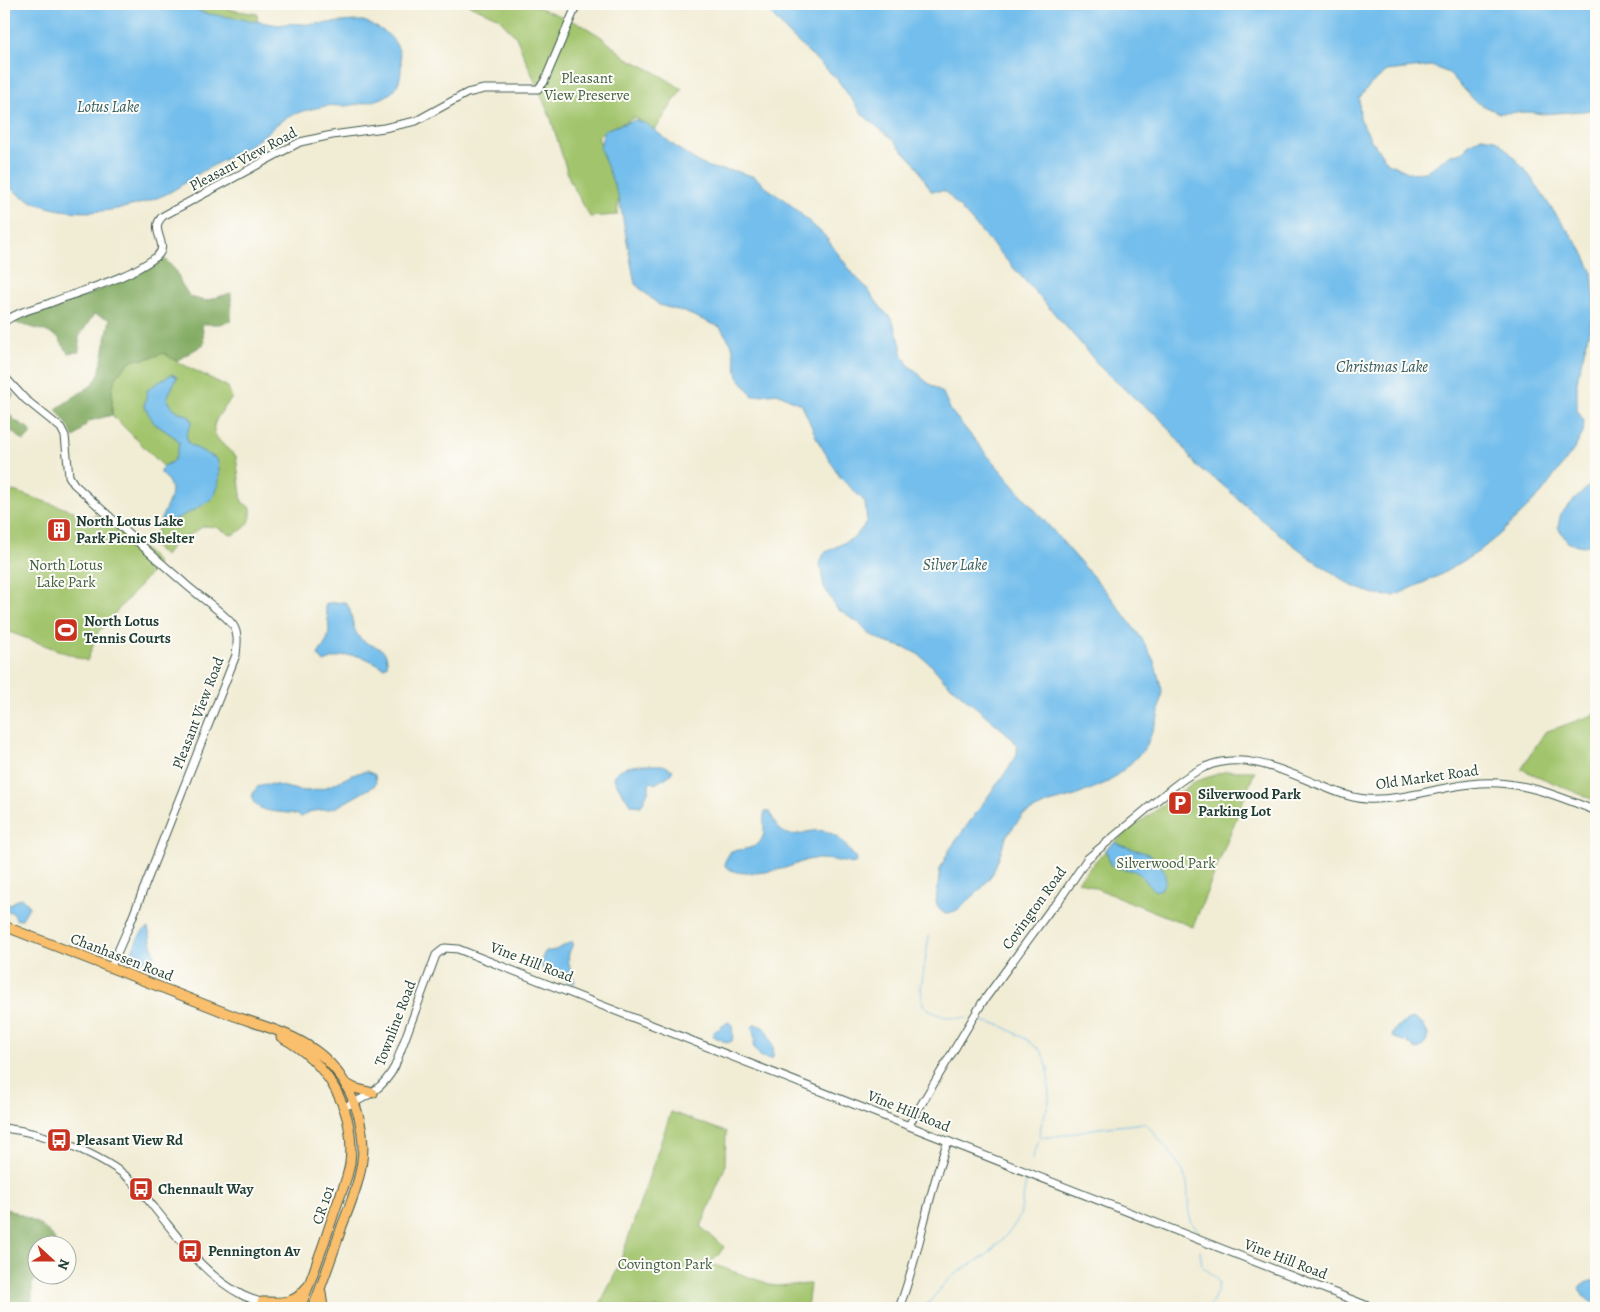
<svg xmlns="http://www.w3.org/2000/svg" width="1600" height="1312" font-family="Alegreya,serif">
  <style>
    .green { fill: #a2c46c; stroke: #608050 }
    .forest { fill: #81aa60; stroke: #50744a }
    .water { fill: #73beec; stroke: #497e90 }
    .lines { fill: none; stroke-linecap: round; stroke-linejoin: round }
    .stream { stroke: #73beec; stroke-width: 1 }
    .tertiary-casing { stroke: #3e574c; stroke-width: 9 }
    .primary-casing { stroke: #3e574c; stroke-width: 11 }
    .tertiary { stroke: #fff; stroke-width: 7 }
    .primary { stroke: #f9bf6c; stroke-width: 9 }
    .labels { text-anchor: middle; stroke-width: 4; stroke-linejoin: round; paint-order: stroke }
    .park-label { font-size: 15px; fill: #405f42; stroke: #fdfcf7 }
    .street-label { font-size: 15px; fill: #1f3d34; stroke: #fdfcf7 }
    .poi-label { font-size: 15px; font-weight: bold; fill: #1f3d34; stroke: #fdfcf7; text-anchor: start }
    .water-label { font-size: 16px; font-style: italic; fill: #345d62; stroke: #fdfcf7 }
  </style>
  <rect width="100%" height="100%" fill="#fdfcf7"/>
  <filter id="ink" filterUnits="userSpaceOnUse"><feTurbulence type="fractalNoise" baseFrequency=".02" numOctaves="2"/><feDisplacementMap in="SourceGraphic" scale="10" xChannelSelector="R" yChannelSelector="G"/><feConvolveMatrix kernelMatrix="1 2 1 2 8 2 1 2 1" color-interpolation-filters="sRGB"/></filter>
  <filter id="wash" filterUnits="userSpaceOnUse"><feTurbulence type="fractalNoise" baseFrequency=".0096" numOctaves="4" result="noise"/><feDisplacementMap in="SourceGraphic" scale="20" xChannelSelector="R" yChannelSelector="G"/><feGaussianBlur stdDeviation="1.12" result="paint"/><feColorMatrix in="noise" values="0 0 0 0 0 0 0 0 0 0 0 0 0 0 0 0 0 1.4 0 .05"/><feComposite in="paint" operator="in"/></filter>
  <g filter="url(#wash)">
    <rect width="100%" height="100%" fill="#f1ecd4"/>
    <path class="green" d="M187,4H213L232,10L257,14L258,26L209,16Z
      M467,4H529L536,6L582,25L600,36L627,58L655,72L682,89L655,130C648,124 640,123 634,117C621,127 608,125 598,137L619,198L617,215L590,217L570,181L551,119L516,37L499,18Z
      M164,353L176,361L228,387L232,398C209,427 205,431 236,456L242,502L251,508C252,525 246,528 232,535L216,527L204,526L172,546L165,556L152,545L161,519L169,523L217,459L189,444L186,435L192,421L189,416C177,412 172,409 167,398L177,377L154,423L176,438L179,443C177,456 176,462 163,466L112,415C112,387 109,380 132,360L146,359Z
      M13,491L91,517L105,513L155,560L158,565L108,621L103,628L99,630L87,661L4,630V498Z
      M1596,714V801L1521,769L1545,732Z
      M1226,771H1255L1193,927L1078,881L1100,856L1128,831L1194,782Z
      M671,1112L726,1132L725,1167L701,1227L724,1247L717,1257L709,1263L775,1286L810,1284L807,1308H598L618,1268Z"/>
    <path class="forest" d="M164,258L177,272L181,283L190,297L205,301L231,293V321L219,324H202L204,344L176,361L164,353L146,359L132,360C109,380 112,387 112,415L89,421L74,438L69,427L56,409L92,385L99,375L110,319L94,314L79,337V352L68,353L58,337L45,331L12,322C63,303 118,287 164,258Z
      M4,385L14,395L4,406L14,420L28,428L32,433L24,441L9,429L4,430Z
      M4,1208C21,1214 45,1224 55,1240L53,1244H38V1275L32,1285V1308H4Z"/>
    <path class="water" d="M4,4H187L203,13L279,25C291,22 304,25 316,24C331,23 347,21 362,21C367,21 371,25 376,27C390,34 400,44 401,61C402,72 400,85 392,92C380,102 359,104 345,106C338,106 332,105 326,106C315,108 302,111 293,115C278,120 269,133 256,141C239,152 221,161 203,171C190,178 178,189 164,195C116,216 44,223 4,182Z
      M762,4H1596V110L1542,114L1530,112L1499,113L1476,102L1449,73L1431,66L1387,71L1371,84L1359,98L1360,118L1371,140L1388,163L1410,173L1426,172L1450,155L1465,151L1468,145L1481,137L1496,139L1510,153L1530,176L1552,209L1582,250L1592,271L1594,298L1590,327L1577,381V410L1584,421L1583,433L1575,448L1541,494L1500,534L1478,552L1440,575L1394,596L1377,595L1352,586L1309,557L1264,522L1218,481L1197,467L1182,445L1157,415L1140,403L1102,369L1077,339L945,191H931L915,163L891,138L863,115L837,79L790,35Z
      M635,120L647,124L677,148L701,164L715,169L736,171L755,177L767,188L785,200L824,235L854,275L865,286L882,309L892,319L900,342L903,356L909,366L916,371L924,380L943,393L951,411L988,456L1110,596L1142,639L1154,661L1162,690L1158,717L1146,747L1128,766L1108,782L1075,796L1046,804L1023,815L1007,835L993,873L981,889L958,910L945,914L939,909L936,902L940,869L950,849L1008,769L1017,755V745L1010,736L945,681L931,665L918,654L905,648L882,641L868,633L859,623L837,609L824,587L820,564L824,553L855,537L867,522L865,502L840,477L818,441L802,405L777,393L753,396L738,377L732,345L720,327L684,312L659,305L635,284L619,198L600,148L604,130Z
      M172,374L177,377L167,398C172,409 177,412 189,416L192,422L186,435L189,444L217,459C220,471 221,486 213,497C208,504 178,518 168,523L161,519C169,499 179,489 160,472L163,466C176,462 177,456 179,443L176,438L154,423L144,406L148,389Z
      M1596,479V543L1583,546L1568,543L1558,527L1561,513Z
      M345,602C354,610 350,629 360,638C372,650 389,643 387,666L383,667C360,654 350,651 324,662L318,655C320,650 323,648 325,644C332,632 328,619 325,606L327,603Z
      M639,765H663L673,770L670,775L655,784L652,782L649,784V790L641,806L632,805L622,793L614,779C616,767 629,767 639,765Z
      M367,771L375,775L376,782L374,786L335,808L308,812L302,817C288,809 267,816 255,804C249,798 254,788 261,785C273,781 293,791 306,791C331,791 345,774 367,771Z
      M765,811L770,812C786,853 803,824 828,832C841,836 847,849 856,858V862L853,864C839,861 822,857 807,860C800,862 792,866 785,868C770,872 736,878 725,866L726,859L731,851C748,849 765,848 764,827C764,821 763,817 765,811Z
      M1115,842C1138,855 1161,847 1166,881L1161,889L1155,891C1147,885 1144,875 1134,871C1126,868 1119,870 1110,865L1106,849Z
      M20,898L27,902L29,907L22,919L17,920L12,912H8L5,909L6,906C12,905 14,900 20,898Z
      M148,928L155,956C145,959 139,964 129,958C134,949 137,933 148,928Z
      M572,941C573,947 571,947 569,953C567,962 571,973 575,982L573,984C563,978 551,974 542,968C541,962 542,955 546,951C556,952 563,946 572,941Z
      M1413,1018L1422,1024L1428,1034C1427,1042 1424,1047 1416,1050L1407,1042L1394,1038L1392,1034L1397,1027Z
      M728,1022L732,1025L733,1035L732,1041L727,1043L713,1036L714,1032Z
      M755,1024L765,1028C769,1038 777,1049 772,1059L761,1057L753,1046L755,1039L752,1027Z
      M1592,1281H1596V1305L1582,1296L1579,1288L1581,1285Z"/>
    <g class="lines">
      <path class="stream" d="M929,936L921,988L923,1005C938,1017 946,1018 966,1018
        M980,1021L1000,1025L1026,1039L1041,1051L1048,1068L1049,1102L1041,1126L1040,1137L1032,1160
        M1040,1137C1057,1138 1071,1133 1087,1130C1106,1126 1125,1126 1143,1123L1148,1126C1161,1143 1180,1160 1186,1180C1191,1198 1183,1219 1199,1231
        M1200,1250L1202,1266L1214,1276L1219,1283L1217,1292L1209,1308
        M924,1308L950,1278L964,1268L987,1255L1011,1230L1020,1216L1026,1181"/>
    </g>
  </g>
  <g filter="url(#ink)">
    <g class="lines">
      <defs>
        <path id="tertiary" d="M4,322C18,311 34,309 50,303C85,289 125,280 156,257C172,245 147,230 163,216L300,142L332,135L384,128L416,121L467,93L484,89H538L544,82L577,4
          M4,376L25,399L61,428L65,436L69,476L74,484C110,517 146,550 183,582C198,596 221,610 233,625C239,634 237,645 236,655L129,926L111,967
          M344,1107C366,1098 384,1088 395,1066L436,955L445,948L458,949L1373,1308
          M909,1125L982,1003L1050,910L1058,902L1087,859L1173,787C1183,779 1194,772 1205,767C1245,750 1286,772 1322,786C1336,792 1351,798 1366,799C1404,801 1441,786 1479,783C1520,780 1559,796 1596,811
          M4,1128C46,1133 100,1153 132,1181C141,1190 148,1200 156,1210C182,1242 204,1275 242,1295C254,1301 268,1304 281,1308
          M899,1308C920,1254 927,1195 948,1141"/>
        <path id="primary" d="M4,926C79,955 154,984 229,1014C259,1025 290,1032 316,1051C345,1072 362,1110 363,1146C363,1174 352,1200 342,1226C333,1254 323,1281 313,1308
          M281,1037C328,1062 356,1110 350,1163C348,1178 341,1193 336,1207C325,1241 313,1275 300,1308
          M345,1083L354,1088L373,1093
          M321,1292L323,1308
          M262,1302C281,1302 294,1305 306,1288"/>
      </defs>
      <use href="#tertiary" class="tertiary-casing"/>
      <use href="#primary" class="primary-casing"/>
      <use href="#tertiary" class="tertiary"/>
      <use href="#primary" class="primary"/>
    </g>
  </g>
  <defs>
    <symbol id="building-square" viewBox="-11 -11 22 22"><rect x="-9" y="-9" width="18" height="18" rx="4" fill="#c8321e" stroke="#fdfcf7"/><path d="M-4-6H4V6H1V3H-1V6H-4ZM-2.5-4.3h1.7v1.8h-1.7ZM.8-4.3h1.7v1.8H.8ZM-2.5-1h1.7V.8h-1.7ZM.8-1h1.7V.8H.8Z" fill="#fff"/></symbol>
    <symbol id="stadium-square" viewBox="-11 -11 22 22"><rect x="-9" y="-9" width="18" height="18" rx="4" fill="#c8321e" stroke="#fdfcf7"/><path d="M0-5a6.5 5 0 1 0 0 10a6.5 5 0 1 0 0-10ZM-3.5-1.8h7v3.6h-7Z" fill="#fff"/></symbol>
    <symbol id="parking-square" viewBox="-11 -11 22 22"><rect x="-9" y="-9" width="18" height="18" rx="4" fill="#c8321e" stroke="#fdfcf7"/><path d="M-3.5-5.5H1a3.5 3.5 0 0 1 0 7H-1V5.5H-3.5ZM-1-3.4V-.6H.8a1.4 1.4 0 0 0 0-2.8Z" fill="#fff"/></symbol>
    <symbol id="bus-square" viewBox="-11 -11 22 22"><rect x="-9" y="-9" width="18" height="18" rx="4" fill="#c8321e" stroke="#fdfcf7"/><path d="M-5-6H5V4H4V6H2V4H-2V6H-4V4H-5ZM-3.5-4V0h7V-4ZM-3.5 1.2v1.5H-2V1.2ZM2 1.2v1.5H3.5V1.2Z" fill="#fff"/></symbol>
  </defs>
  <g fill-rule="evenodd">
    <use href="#building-square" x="45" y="516" width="28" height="28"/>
    <use href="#stadium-square" x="52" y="616" width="28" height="28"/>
    <use href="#parking-square" x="1166" y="789" width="28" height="28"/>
    <use href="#bus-square" x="45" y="1126" width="28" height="28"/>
    <use href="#bus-square" x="127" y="1175" width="28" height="28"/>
    <use href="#bus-square" x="176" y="1237" width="28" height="28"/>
  </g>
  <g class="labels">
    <g class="park-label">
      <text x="587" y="83">Pleasant<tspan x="587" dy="17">View Preserve</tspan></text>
      <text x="66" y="570">North Lotus<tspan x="66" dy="17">Lake Park</tspan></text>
      <text x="1166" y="868">Silverwood Park</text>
      <text x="665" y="1269">Covington Park</text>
    </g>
    <g class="street-label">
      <text transform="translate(243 159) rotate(-28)" y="5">Pleasant View Road</text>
      <text transform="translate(198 713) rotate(-69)" y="5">Pleasant View Road</text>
      <text transform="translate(1427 777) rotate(-8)" y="5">Old Market Road</text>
      <text transform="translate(1034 908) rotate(-54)" y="5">Covington Road</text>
      <text transform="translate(122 957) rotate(21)" y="5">Chanhassen Road</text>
      <text transform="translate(532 962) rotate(21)" y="5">Vine Hill Road</text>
      <text transform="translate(395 1023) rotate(-69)" y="5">Townline Road</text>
      <text transform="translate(909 1111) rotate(22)" y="5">Vine Hill Road</text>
      <text transform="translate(323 1205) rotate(-71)" y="5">CR 101</text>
      <text transform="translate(1286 1259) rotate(21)" y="5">Vine Hill Road</text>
    </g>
    <g class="poi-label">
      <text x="76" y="526">North Lotus Lake<tspan x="76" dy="17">Park Picnic Shelter</tspan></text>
      <text x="84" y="626">North Lotus<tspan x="84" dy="17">Tennis Courts</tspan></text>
      <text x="1198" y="799">Silverwood Park<tspan x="1198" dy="17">Parking Lot</tspan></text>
      <text x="76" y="1145">Pleasant View Rd</text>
      <text x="158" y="1194">Chennault Way</text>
      <text x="208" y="1256">Pennington Av</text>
    </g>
    <g class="water-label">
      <text x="108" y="112">Lotus Lake</text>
      <text x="1382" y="372">Christmas Lake</text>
      <text x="955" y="570">Silver Lake</text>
    </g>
  </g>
  <rect width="1600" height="1312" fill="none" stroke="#fdfcf7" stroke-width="20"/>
  <g transform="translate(52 1260) rotate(111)"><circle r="24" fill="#fdfcf7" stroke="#a4b0a9"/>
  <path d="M0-4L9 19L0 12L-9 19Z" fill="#c8321e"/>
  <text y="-8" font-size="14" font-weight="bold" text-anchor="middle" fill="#1f3d34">N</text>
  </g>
</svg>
